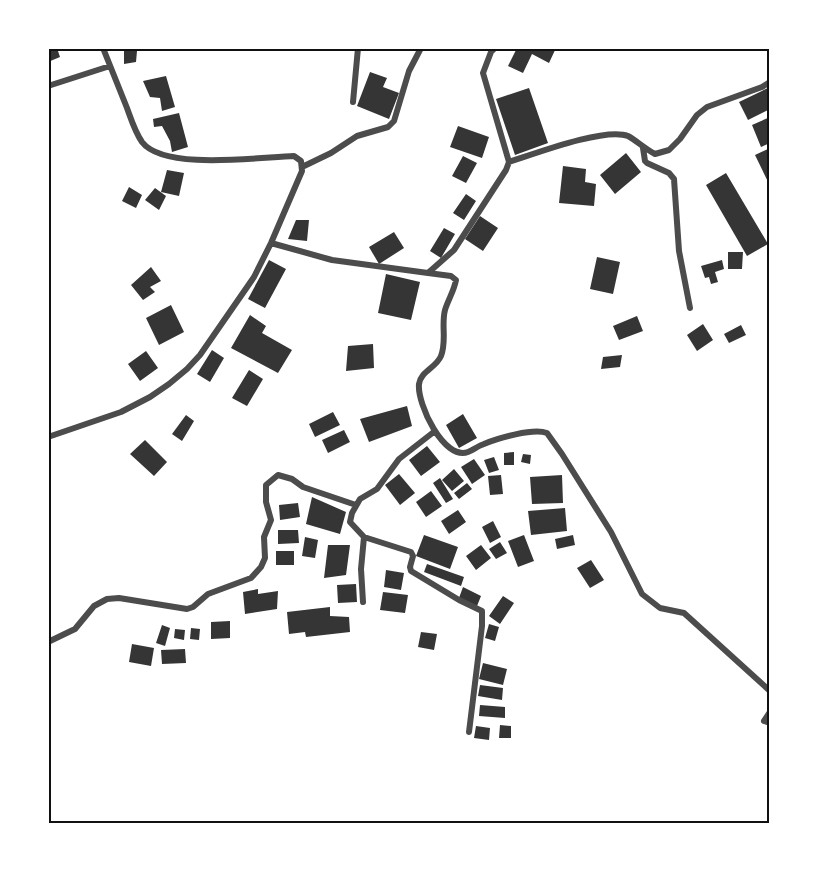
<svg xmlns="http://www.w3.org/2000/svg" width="818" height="871" font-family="'DejaVu Sans',sans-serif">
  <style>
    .building { fill: #353535 }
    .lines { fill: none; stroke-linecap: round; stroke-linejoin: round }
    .minor { stroke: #4c4c4c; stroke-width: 6 }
    .neatline { fill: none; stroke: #111; stroke-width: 2 }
  </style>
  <rect width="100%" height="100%" fill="#fff"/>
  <path class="building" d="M48,48H57L60,57L48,62Z
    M124,48H160V50L137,51L136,62L124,64Z
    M517,48H556L549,63L532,54L523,73L508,66Z
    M370,72L387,78L383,87L399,93L389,119L357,106Z
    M166,76L175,107L162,111L160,98L150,97L143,81Z
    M770,87V109L748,120L739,102Z
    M529,88L548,143L515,155L496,99Z
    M179,113L188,147L172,152L170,141L162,126L154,127L153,119Z
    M770,117V143L761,147L752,125Z
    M458,126L489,137L482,158L450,147Z
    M770,148V186L755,155Z
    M626,153L641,172L615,194L600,175Z
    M463,156L477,163L466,183L452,176Z
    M563,166L586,169L585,182L596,184L594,206L559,203Z
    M167,170L184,173L179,196L161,192Z
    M726,173L768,244L747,256L706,185Z
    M129,187L142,195L136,208L122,201Z
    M155,188L166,196L159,210L145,200Z
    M466,194L476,201L464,220L453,213Z
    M480,216L498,228L483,251L465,239Z
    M296,220H309L307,241L288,239Z
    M444,228L455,234L441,258L430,251Z
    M394,232L404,248L379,264L369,247Z
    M728,252H743L742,269H728Z
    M597,257L620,262L613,294L590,289Z
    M269,260L286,269L265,308L248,299Z
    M722,260L724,269L715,272L718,282L711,284L709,277L705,278L701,266Z
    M151,267L161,281L150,287L155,292L143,300L131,285Z
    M386,274L420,282L411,320L378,313Z
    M171,305L184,332L159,345L146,318Z
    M250,315L266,326L262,333L292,350L278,373L231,348Z
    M637,316L643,331L619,340L613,326Z
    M703,324L713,340L697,351L687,335Z
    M741,325L746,335L729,343L724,334Z
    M373,344L374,368L346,371L348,346Z
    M212,350L224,358L210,382L197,374Z
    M146,351L158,368L140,381L128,364Z
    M622,355L620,367L601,369L603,357Z
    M249,370L263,379L247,406L232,398Z
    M407,406L412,426L369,442L360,419Z
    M333,412L340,425L315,437L309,424Z
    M463,414L477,438L459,448L446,425Z
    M186,415L194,421L182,441L172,434Z
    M344,430L350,442L328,453L322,440Z
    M145,440L167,462L154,476L130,454Z
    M427,446L440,462L421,476L409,460Z
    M514,452V465H504V453Z
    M523,454L531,455L530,464L521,462Z
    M494,457L499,470L489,473L484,460Z
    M474,459L485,475L472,484L461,467Z
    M454,469L464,481L452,491L442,480Z
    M399,474L415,493L400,505L385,485Z
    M501,475L503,494L490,495L488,476Z
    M562,475L563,503L532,504L530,477Z
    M440,478L453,499L446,503L433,483Z
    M467,483L472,489L459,499L454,493Z
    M431,491L442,506L426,517L416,502Z
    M312,497L346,512L340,534L306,524Z
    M298,503L300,517L280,520L279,505Z
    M565,508L567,531L531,535L528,511Z
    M458,510L466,522L449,534L441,521Z
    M493,521L501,537L490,543L482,527Z
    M278,530H298L299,543L278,544Z
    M424,535L458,547L450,569L416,556Z
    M524,535L534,561L518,567L508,541Z
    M573,535L575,545L557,549L555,539Z
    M305,537L318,540L315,558L302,556Z
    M500,542L507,553L496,559L489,549Z
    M328,545H350L346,575L324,578Z
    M481,545L491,558L476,570L466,556Z
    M276,551H294V565H276Z
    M591,560L604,580L590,588L577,568Z
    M427,564L464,577L461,586L424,572Z
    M386,570L404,573L401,590L384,587Z
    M356,584L357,602L338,603L337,585Z
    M463,587L481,596L477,606L459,598Z
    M258,589V594L278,591L277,609L245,614L243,592Z
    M383,592L408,595L405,613L380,610Z
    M503,596L514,603L500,624L489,616Z
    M330,607V616L349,617L350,632L306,637L305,632L289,634L287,612Z
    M230,621V638L211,639V622Z
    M489,624L499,627L495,641L485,638Z
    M162,625L170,628L165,646L156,643Z
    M191,628L200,629L199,640L190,639Z
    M175,629L185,630L184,640L174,638Z
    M421,632L437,634L434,650L418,647Z
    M132,644L154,648L151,666L129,662Z
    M185,649L186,663L162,664L161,650Z
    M483,663L507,669L503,685L479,679Z
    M480,685L503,688L502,700L478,696Z
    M480,705L505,707V718L479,716Z
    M500,725L511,726V738H499Z
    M476,726L490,728L489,740L474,738Z"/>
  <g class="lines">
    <path class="minor" d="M48,86L110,66
      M353,102L358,48
      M643,148L645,161L647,163L669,173L674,179L679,251L690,308
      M509,162C534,154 605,127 628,136C634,139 647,150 655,154L669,150L680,139L697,115L707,107L762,87L770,82
      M302,167L331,153L357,136L388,127L394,121L409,71L421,48
      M271,243L332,260L428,273L454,250L506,170L509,162L483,73L491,52L495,48
      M428,273L451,276L456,280C454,291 448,300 445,310C441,325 447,341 441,356C436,368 421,371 419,384C417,404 444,461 468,452C473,450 478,446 484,444C498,438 533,428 547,433L562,454L611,532L642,594L660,608L684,613L770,691
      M48,437L121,412L150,397L169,384L187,369L200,355L254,277L271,243L302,171L301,161L294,156C260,157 164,171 142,142C135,132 131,119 127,108C119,88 111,68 103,48
      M364,537L411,552L413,556L410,567L411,571L459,600L482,611V626L469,732
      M363,602L361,569L364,537L350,522L352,513L360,499L377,489L399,459L435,431
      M48,642L75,629L94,606L107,599L119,598L187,609L193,607L208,594L251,578L261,567L265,558L264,537L271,520L266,502V485L278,475L292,479L303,487L356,505
      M770,712L764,721L770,723"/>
  </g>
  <rect width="818" height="871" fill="none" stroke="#ffffff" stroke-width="99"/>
  <rect x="50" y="50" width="718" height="772" class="neatline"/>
</svg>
